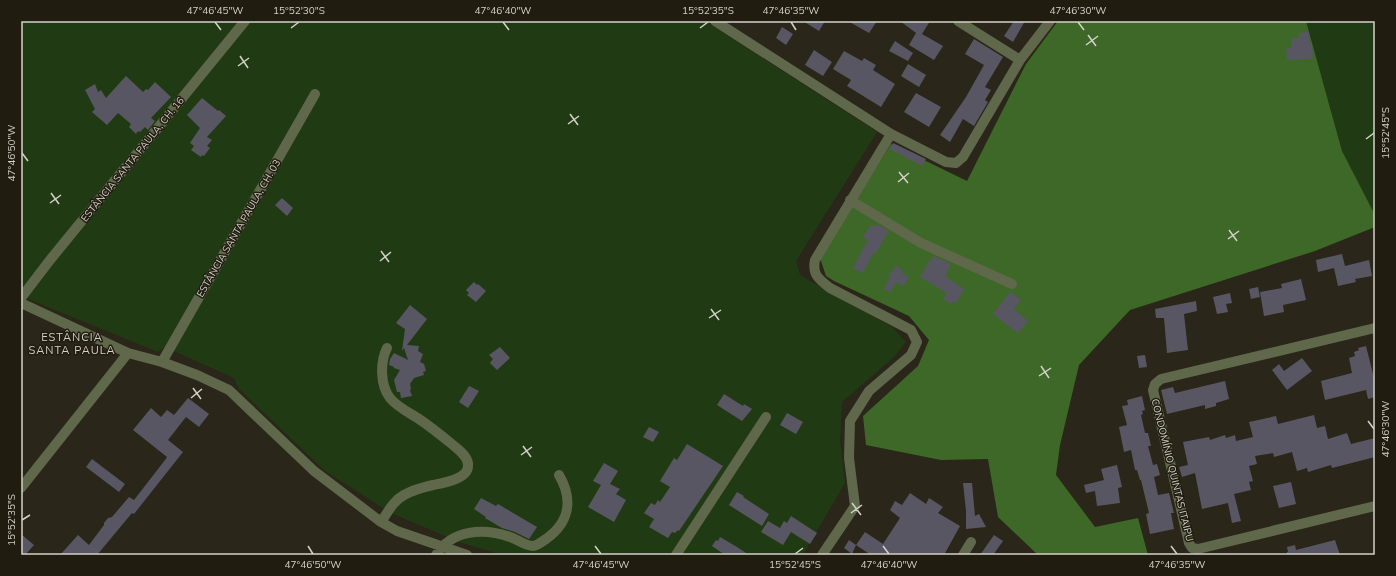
<svg xmlns="http://www.w3.org/2000/svg" width="1396" height="576" font-family="Mulish,sans-serif">
  <style>
    .green { fill: #203b13 }
    .forest { fill: #3e6828 }
    .building { fill: #595664 }
    .lines { fill: none; stroke-linecap: round; stroke-linejoin: round }
    .minor { stroke: #5f684a; stroke-width: 10 }
    .ticks { fill: none; stroke: #d4d1c9; stroke-width: 1.5 }
    .labels { text-anchor: middle; stroke-width: 3; stroke-linejoin: round; paint-order: stroke }
    .street-label { font-size: 10px; fill: #d4d1c9; stroke: #211c10 }
    .neighbourhood-label { font-size: 11px; letter-spacing: 1px; fill: #d4d1c9; stroke: #211c10 }
    .neatline { fill: none; stroke: #d4d1c9; stroke-width: 1.5 }
    .ticks-label { font-size: 10px; text-anchor: middle; fill: #d4d1c9 }
  </style>
  <rect width="100%" height="100%" fill="#2a2619"/>
  <path class="green" d="M21,21H705L877,132L796,261L800,275L892,327L906,342L894,357L842,402L840,440L845,483L803,555H502L459,542L389,512L324,470L239,389L234,378L165,347L158,352L21,296Z
    M1306,21H1375V215L1342,151Z"/>
  <path class="forest" d="M1058,21H1306L1342,151L1375,215V227L1315,251L1130,310L1079,365L1060,445L1056,475L1095,527L1138,518L1148,555H1038L998,517L988,459L941,460L866,445L863,416L918,366L929,340L909,316L834,281L826,276L820,258L891,144L967,181L1026,64Z"/>
  <path class="building" d="M803,21H825L819,31Z
    M848,21H877L869,33Z
    M900,21H930L922,34L943,46L934,60L909,45L916,33Z
    M1014,21H1025L1013,42L1004,36Z
    M782,27L793,34L786,45L776,38Z
    M1309,32V43H1312L1313,59L1287,60L1286,49L1292,48L1291,38H1299V33Z
    M974,39L1003,57L985,87L991,90L985,100L988,102L974,126L963,119L950,142L940,135L966,97L984,65L965,54Z
    M895,41L913,53L908,61L889,51Z
    M814,50L832,62L823,76L805,65Z
    M844,51L862,61L864,58L876,65L873,70L895,84L881,107L847,86L851,80L833,69Z
    M908,64L926,75L919,87L901,76Z
    M126,76L143,92L146,89L148,90L155,82L171,97L151,118L155,121L148,130L145,127L140,132L138,131L136,134L129,127L131,124L118,113L107,125L92,112L95,109L85,90L95,84L98,92L101,90L106,98Z
    M916,93L941,107L929,127L904,112Z
    M202,98L218,111L219,110L226,116L207,137L212,140L207,146L210,148L204,156L202,155L201,157L191,150L194,146L190,143L200,128L187,115Z
    M893,143L926,159L922,166L890,149Z
    M282,198L293,208L287,216L275,205Z
    M877,224L889,231L875,254L873,253L863,273L853,268L868,240L863,237L871,225L875,227Z
    M1342,254L1345,266L1369,260L1372,276L1355,279L1356,282L1338,286L1334,268L1318,272L1316,260Z
    M934,256L951,264L945,276L964,289L956,303L953,301L951,304L943,299L947,293L920,277L930,260H931Z
    M896,266L903,270L901,272L909,277L903,286L896,282L890,292L884,289L890,278L888,277Z
    M1301,279L1306,300L1283,305L1284,312L1264,316L1260,292L1282,288L1281,284Z
    M474,282L477,285L478,284L486,291L476,302L467,295L469,293L466,290Z
    M1258,287L1260,297L1251,299L1249,289Z
    M1010,292L1021,300L1014,309L1028,321L1018,333L993,314Z
    M1230,293L1232,303L1226,304L1228,312L1217,314L1213,297Z
    M1196,301L1197,311L1184,314L1188,350L1167,353L1164,318H1156L1155,309Z
    M410,305L427,319L407,345L419,346L418,351L423,354L420,362L424,364L426,371L423,372L424,375L414,378L410,384L411,389L410,390L412,396L401,398L400,392H397L394,380L400,370L394,368V367L389,365L390,359L394,353L408,360L404,348L402,351L405,329L396,323Z
    M1366,346L1375,382V397L1368,399L1366,390L1325,400L1321,381L1352,373L1349,358L1355,356L1354,352L1359,350L1358,348Z
    M500,347L510,358L497,370L490,363L493,359L489,355Z
    M1145,355L1147,367L1139,368L1137,356Z
    M1302,358L1312,371L1287,390L1272,370L1279,364L1284,371Z
    M1225,381L1229,399L1216,403V406L1205,409V405L1167,414L1161,390L1173,387L1175,393Z
    M469,386L479,391L468,408L459,402Z
    M724,394L743,406L744,404L752,409L742,421L717,405Z
    M1142,396L1145,410L1142,411L1143,414L1141,415L1145,433H1148L1151,446H1148L1153,465L1157,464L1160,475L1154,477L1158,495L1169,493L1174,513H1171L1174,529L1150,534L1146,514L1149,513L1141,480H1140L1137,470H1135L1131,450L1124,452L1119,427L1127,425L1122,406L1128,405L1127,400Z
    M188,398L209,414L199,427L186,417L168,440L183,452L134,514L132,513L97,555H60L78,535L89,545L104,525V523L108,518L112,517L129,497L134,500L165,460L167,457L133,430L151,408L161,417L167,410L174,415Z
    M787,413L803,422L796,434L780,425Z
    M1314,415L1317,428L1325,426L1328,439L1347,433L1351,444L1375,438V457L1332,468L1331,465L1308,472L1307,468L1297,471L1292,452L1274,457L1273,453L1255,456L1257,464L1249,466L1253,481L1249,482L1251,490L1234,494L1241,521L1232,523L1228,503L1202,509L1195,473L1182,477L1179,467L1188,465L1183,442L1209,437L1210,440L1225,435L1226,438L1235,435L1236,441L1253,437L1249,422L1276,416L1278,424Z
    M649,427L659,432L653,442L643,437Z
    M687,444L723,466L679,531L678,530L675,533L672,532L668,538L649,527L654,519L644,513L651,503L655,505L658,500L660,502L670,487L660,481L674,458L677,460Z
    M92,459L125,484L119,492L86,467Z
    M604,463L618,471L610,484L620,489L616,494L626,500L614,522L588,507L601,485L593,481Z
    M1117,465L1122,487L1118,488L1120,503L1097,506L1095,491L1086,493L1084,485L1104,480L1101,469Z
    M1291,482L1296,504L1279,508L1273,486Z
    M963,483H972L975,516L979,514L986,527L966,529V511Z
    M737,492L744,496L743,497L769,514L762,526L729,505Z
    M910,493L926,504L929,498L943,507L938,513L960,526L944,555H871L856,545L852,554L844,548L849,540L856,545L865,532L883,544L900,518L890,510L895,501L902,505Z
    M481,498L496,506L498,504L537,527L529,539L515,532L502,528L485,518L486,517L474,509Z
    M791,516L817,533L810,544L791,532L783,545L761,532L768,521L780,528L784,521L787,523Z
    M21,534L34,545L25,555H21Z
    M994,535L1003,541L993,555H980Z
    M720,537L737,547L749,555H725L712,546L716,540L718,541Z
    M1335,540L1340,555H1287V552H1288L1287,547L1295,545L1296,550Z"/>
  <g class="lines">
    <path class="minor" d="M715,21L891,134L946,162L956,163L963,157L1020,60L1050,21
      M958,21L1020,60
      M850,200L921,243L1012,284
      M21,298L50,260L245,21
      M21,303L128,353L162,362L197,375L229,390L314,471L381,522L397,531L467,555
      M1375,328L1161,379L1155,384L1153,390L1189,543L1192,548L1198,549L1375,506
      M162,362L315,94
      M21,488L128,353
      M381,522C388,512 393,501 404,495C413,490 424,487 433,485C443,483 468,479 468,466C469,457 459,450 453,445C442,436 431,427 419,419C410,413 397,407 390,398C380,385 380,362 387,348
      M436,555C452,529 484,528 510,537C517,539 525,546 533,546C537,546 543,541 546,539C570,522 573,499 559,475
      M676,555L766,417
      M822,555L855,506L849,458L850,421L869,391L911,355L917,342L911,330L830,288C819,279 812,275 815,260L891,134
      M963,555L971,542"/>
  </g>
  <path class="ticks" d="M215,22L221,30M503,22L509,30M791,22L796,30M1078,22L1084,30M291,28L299,22M700,28L708,22M1088,35L1096,46M1086,45L1098,36M240,56L248,68M238,66L249,58M570,114L578,125M568,124L579,116M1366,139L1374,133M22,153L28,161M899,172L908,183M898,182L909,173M51,193L59,204M50,203L61,195M1229,230L1237,241M1228,239L1239,231M381,251L389,262M380,261L391,252M711,309L719,320M709,318L721,310M1041,366L1049,378M1039,376L1051,368M193,388L201,399M191,398L202,389M1368,421L1374,429M523,446L531,457M521,455L532,447M852,503L861,515M851,513L862,505M22,520L30,515M308,546L313,554M595,546L601,554M883,546L889,554M1171,546L1177,554M795,554L803,548"/>
  <g class="labels">
    <g class="street-label">
      <text transform="translate(132 159) rotate(-51)" y="4">ESTÂNCIA SANTA PAULA, CH. 16</text>
      <text transform="translate(238 228) rotate(-60)" y="4">ESTÂNCIA SANTA PAULA, CH. 03</text>
      <text transform="translate(1173 470) rotate(76)" y="4">CONDOMÍNIO QUINTAS ITAIPU</text>
    </g>
    <g class="neighbourhood-label">
      <text x="72" y="341">ESTÂNCIA<tspan x="72" dy="13">SANTA PAULA</tspan></text>
    </g>
  </g>
  <rect width="1396" height="576" fill="none" stroke="#211c10" stroke-width="44"/>
  <rect x="22" y="22" width="1352" height="532" class="neatline"/>
  <g class="ticks-label">
    <text x="215" y="14">47°46'45"W</text>
    <text x="299" y="14">15°52'30"S</text>
    <text x="503" y="14">47°46'40"W</text>
    <text x="708" y="14">15°52'35"S</text>
    <text x="791" y="14">47°46'35"W</text>
    <text x="1078" y="14">47°46'30"W</text>
    <text transform="translate(1385 133) rotate(-90)" y="4">15°52'45"S</text>
    <text transform="translate(11 153) rotate(-90)" y="4">47°46'50"W</text>
    <text transform="translate(1385 429) rotate(-90)" y="4">47°46'30"W</text>
    <text transform="translate(11 520) rotate(-90)" y="4">15°52'35"S</text>
    <text x="313" y="568">47°46'50"W</text>
    <text x="601" y="568">47°46'45"W</text>
    <text x="795" y="568">15°52'45"S</text>
    <text x="889" y="568">47°46'40"W</text>
    <text x="1177" y="568">47°46'35"W</text>
  </g>
</svg>
